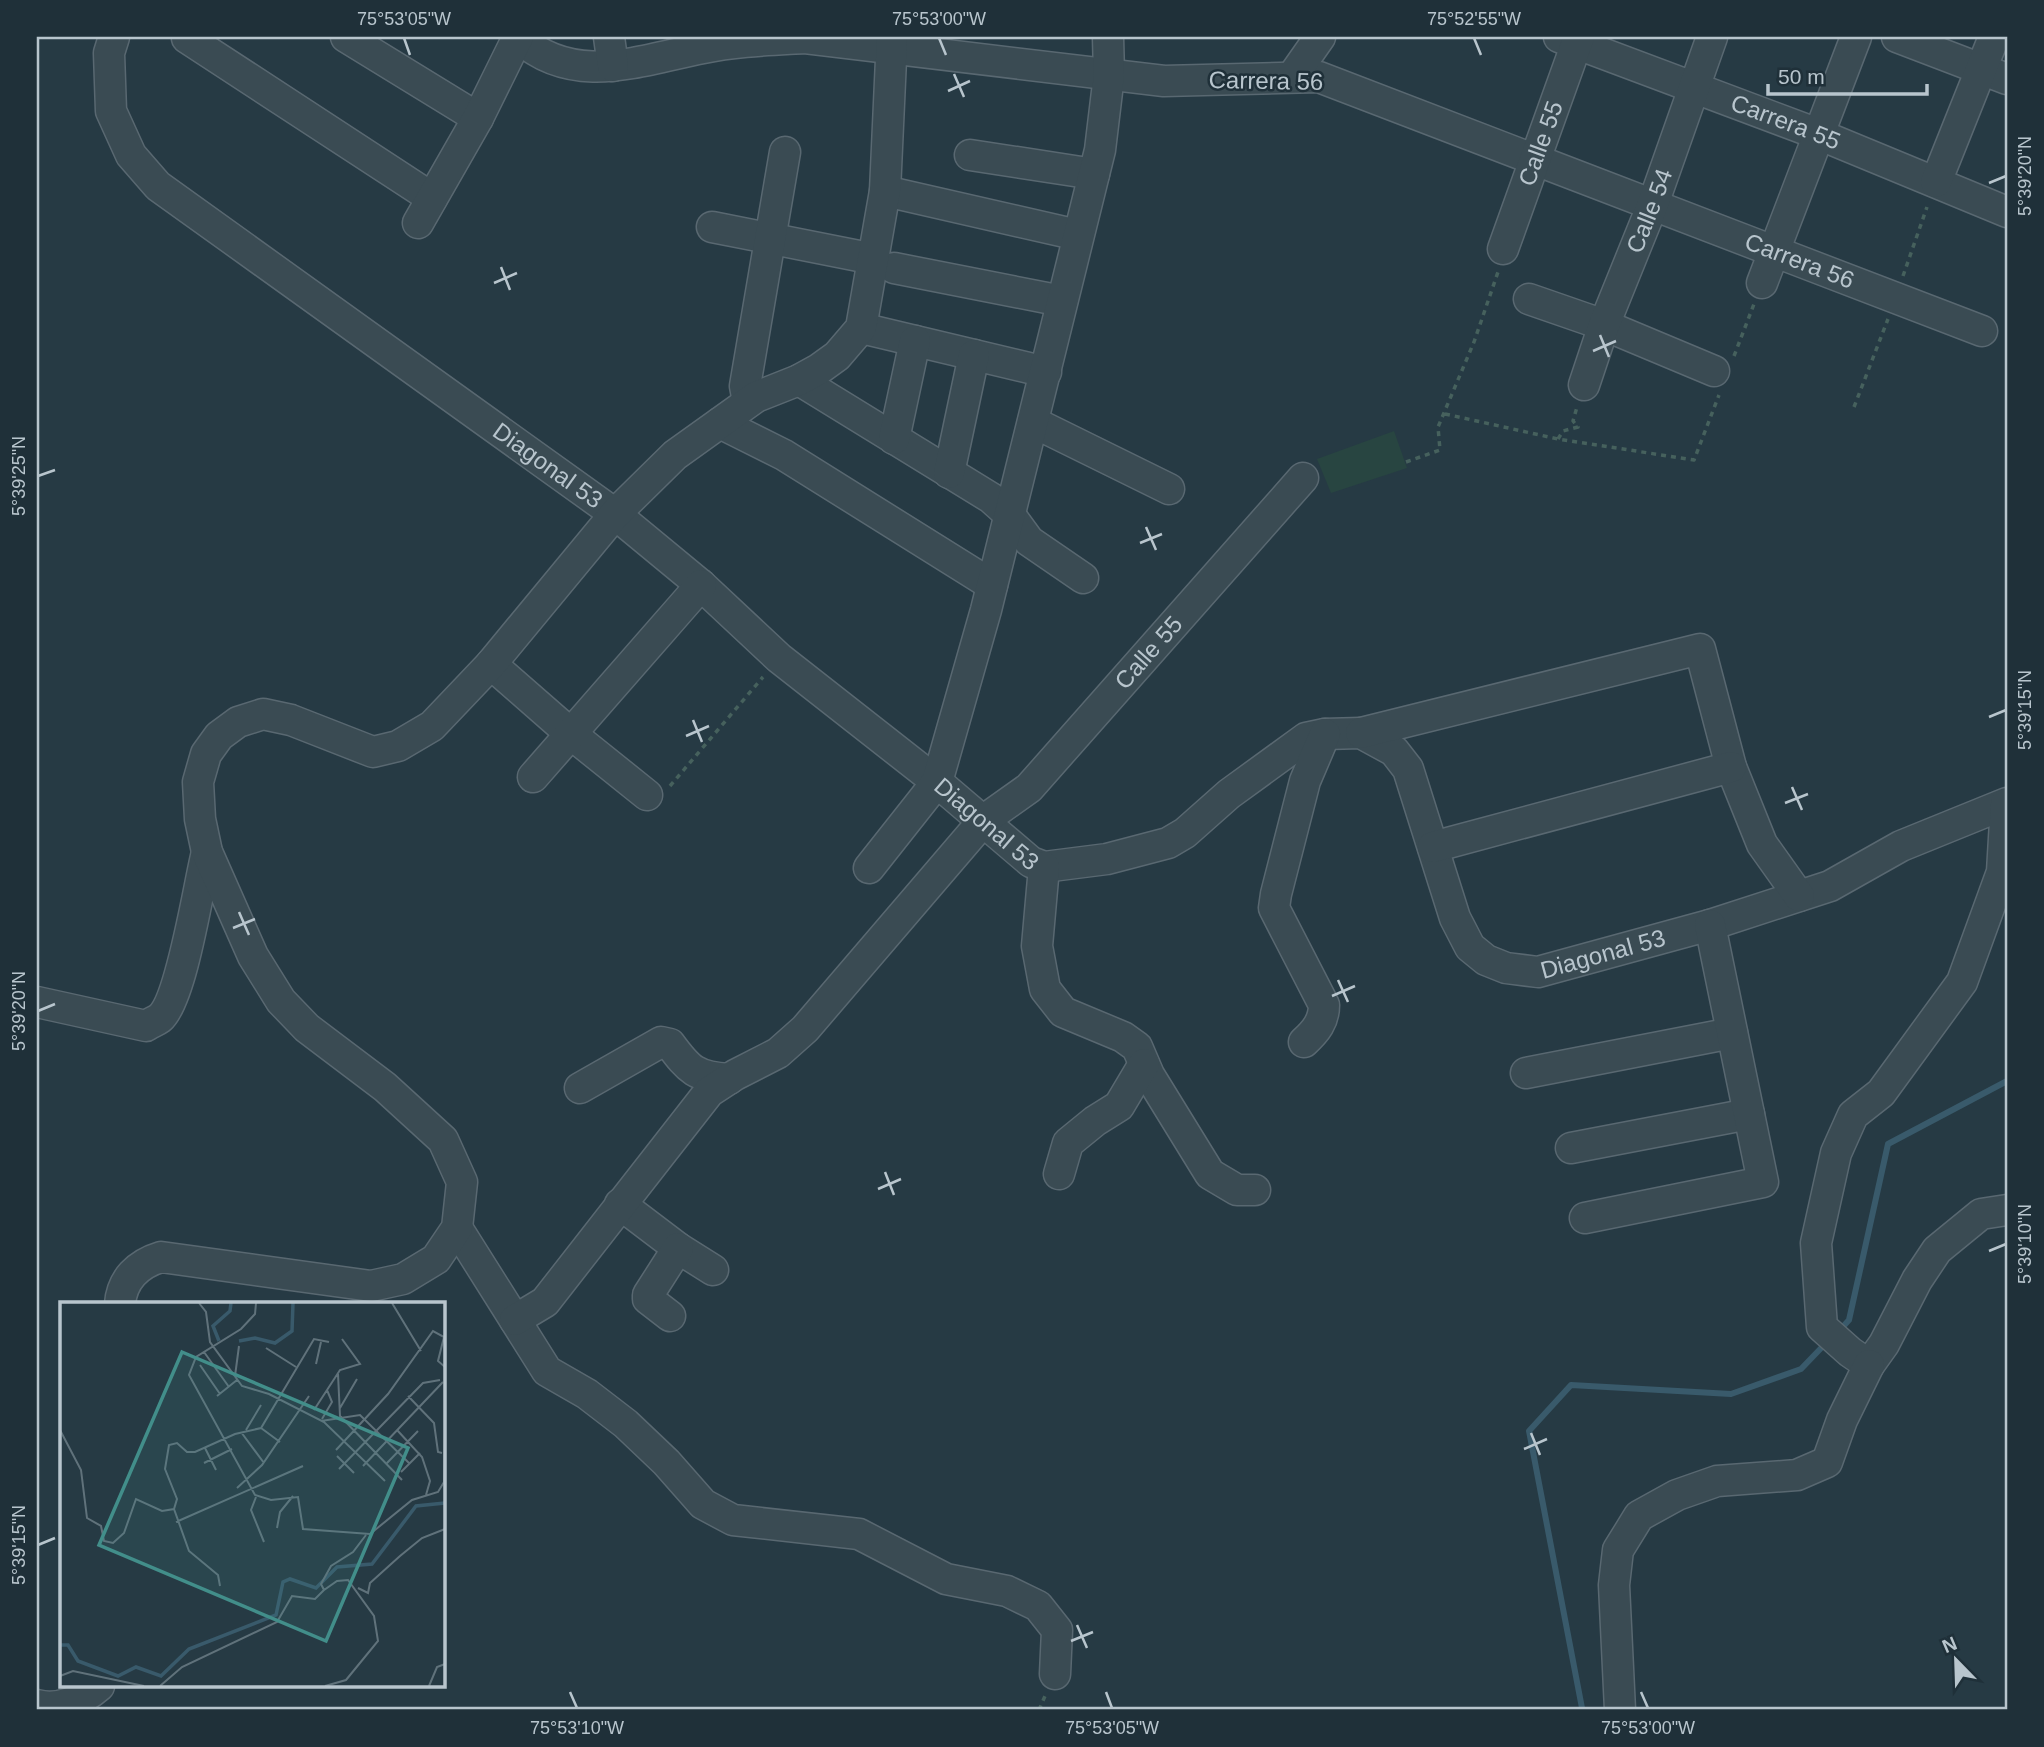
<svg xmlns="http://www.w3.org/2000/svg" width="2044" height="1747" font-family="Arial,sans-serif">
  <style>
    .green { fill: #284541 }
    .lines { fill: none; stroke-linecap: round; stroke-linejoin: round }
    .stream { stroke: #395a6b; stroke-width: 6 }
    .minor-casing { stroke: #596871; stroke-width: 33 }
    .path { stroke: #46615d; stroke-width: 3.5; stroke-dasharray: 5 5; stroke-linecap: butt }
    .minor { stroke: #3a4b53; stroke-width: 30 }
    .ticks { fill: none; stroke: #b8c5cd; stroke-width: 2.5 }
    .labels { text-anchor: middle; stroke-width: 5; stroke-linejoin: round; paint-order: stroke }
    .street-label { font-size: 24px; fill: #b8c5cd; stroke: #1f3039 }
    .inset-river { fill: none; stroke: #395a6b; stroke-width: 3.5 }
    .inset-road { fill: none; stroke: #60727b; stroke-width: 2 }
    .view { fill: #428e8a; fill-opacity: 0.15; stroke: #428e8a; stroke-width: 3.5 }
    .inset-edge { fill: none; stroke: #b8c5cd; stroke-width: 3.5 }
    .neatline { fill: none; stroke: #b8c5cd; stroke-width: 2.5 }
    .ticks-label { font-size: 18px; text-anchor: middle; fill: #b8c5cd }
  </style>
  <rect width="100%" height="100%" fill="#263a44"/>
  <path class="green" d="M1394,431L1407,468L1331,493L1317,459Z"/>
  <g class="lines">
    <path class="stream" d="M1839,1331L1849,1320L1888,1144L2007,1081
      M1580,1710L1582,1708L1529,1431L1571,1385L1731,1394L1801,1369L1826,1343"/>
    <defs>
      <g id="minor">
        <path id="s1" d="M114,37L109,53L111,111L131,155L158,186L615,514L701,585L779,658L937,782L1031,862L1044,867L1107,859L1168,843L1185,833L1229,794L1306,738L1325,734L1361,733L1394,751L1408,769L1455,918L1470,947L1486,960L1506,968L1538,972L1710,925L1830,886L1901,846L2007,803"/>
        <path d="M346,37L478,118"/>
        <path id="s2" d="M518,37C573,87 638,61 703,48C736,41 771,40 805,38L1164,81L1319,77L1982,331"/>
        <path d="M609,37L613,66"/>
        <path id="s3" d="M1559,37L1818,134L2007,212"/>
        <path d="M1897,37L2007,79"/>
        <path d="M187,38L432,198"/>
        <path d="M1292,77L1320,37"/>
        <path d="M970,155L1094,174"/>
        <path d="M1936,182L1994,37"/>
        <path d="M885,191L1078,235"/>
        <path d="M418,223L478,118L518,37"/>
        <path d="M712,227L874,259"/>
        <path id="s4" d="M1503,249L1579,37"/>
        <path d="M894,268L1062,301"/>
        <path d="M1762,283L1856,37"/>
        <path d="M1529,299L1604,325L1714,371"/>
        <path d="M861,328L1046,372"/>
        <path d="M799,380L991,498L1010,515L1029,541L1083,578"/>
        <path id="s5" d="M1584,385L1604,325L1653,204L1712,37"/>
        <path d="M748,402L745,386L785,152"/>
        <path d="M1033,422L1169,489"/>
        <path d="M720,423L784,455L992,585"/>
        <path d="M894,439L915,341"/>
        <path d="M949,473L974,355"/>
        <path d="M491,664L571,734L647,795"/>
        <path d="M1361,733L1700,649L1731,767L1762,844L1799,896"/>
        <path d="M533,777L701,585"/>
        <path d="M2006,804L2002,872L1962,982L1881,1093L1853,1115L1836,1153L1816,1243L1822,1327L1850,1352L1869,1365L1884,1344L1917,1280L1937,1250L1981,1214L2007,1210"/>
        <path d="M1433,847L1731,767"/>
        <path d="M1044,867L1037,946L1045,989L1063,1012L1123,1037L1137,1047L1149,1075L1210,1174L1237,1190H1255"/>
        <path d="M869,868L937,782L986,610L1100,150L1109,75L1108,37"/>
        <path d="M37,1002L146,1026C150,1023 156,1021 160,1018C182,999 199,883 207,852"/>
        <path d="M1304,1042C1316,1031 1324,1021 1324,1005L1274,908L1276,894L1305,781L1325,734"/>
        <path d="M1526,1073L1732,1033"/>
        <path d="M580,1088L661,1042L670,1044C689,1070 696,1077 729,1079"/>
        <path d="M1571,1148L1749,1114"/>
        <path d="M1059,1174L1068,1143L1095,1121L1119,1106L1144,1064"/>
        <path d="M620,1204L678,1248L713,1270"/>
        <path d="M1585,1218L1763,1182L1710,925"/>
        <path d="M457,1228L547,1371L587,1394L626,1424L666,1462L703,1504L733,1520L859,1534L946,1579L1007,1591L1038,1606L1057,1630L1055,1674"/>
        <path d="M120,1304C122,1279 138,1264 161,1257L371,1286L403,1279L436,1259L457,1228L462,1182L443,1140L385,1087L307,1028L281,1001L253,956L207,852L200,819L198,782L206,754L219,736L238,722L263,714L291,720L373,752L398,746L432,726L491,664L615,514L675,455L756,397L799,380L819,369L837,356L861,328L885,191L892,37"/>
        <path d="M670,1316L648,1299V1295L678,1248"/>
        <path id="s6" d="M515,1320L545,1302L709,1092L735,1075L778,1053L805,1029L984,820L1029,788L1303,478"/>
        <path d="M37,1705C58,1711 83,1700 99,1686"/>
        <path d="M1620,1710L1614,1585L1618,1550L1639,1516L1677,1495L1717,1481L1797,1475L1827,1462L1842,1420L1869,1365"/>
      </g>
    </defs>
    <use href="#minor" class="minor-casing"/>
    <path class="path" d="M1903,276L1927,207
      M1734,356L1754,304
      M1854,407L1888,319
      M1445,414L1558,439L1694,460L1719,395
      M1558,439L1563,431L1578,427L1573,421L1577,407
      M1406,462L1440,450L1438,427L1474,342L1498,272
      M670,786L763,677
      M1039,1710L1045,1696"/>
    <use href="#minor" class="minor"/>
  </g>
  <path class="ticks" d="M404,38L410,55M939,38L946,55M1474,38L1481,55M954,74L964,97M948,91L970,81M1989,183L2006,176M501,267L510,290M494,283L517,273M1600,335L1609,357M1593,351L1616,341M38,476L55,470M1146,527L1156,550M1140,543L1162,534M1989,717L2006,710M693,720L702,742M686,736L709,726M1792,787L1802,810M1785,803L1808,794M239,912L249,935M233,928L255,919M1338,980L1348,1002M1332,996L1355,986M38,1011L55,1004M885,1172L894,1195M878,1189L901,1179M1989,1251L2006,1244M1531,1433L1540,1455M1524,1449L1547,1439M38,1545L55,1538M1077,1625L1087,1648M1071,1641L1093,1632M570,1692L577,1708M1106,1692L1112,1708M1641,1692L1648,1708"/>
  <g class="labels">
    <g class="street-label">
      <text transform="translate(1266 81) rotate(1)" y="8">Carrera 56</text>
      <text dy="8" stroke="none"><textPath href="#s3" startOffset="242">Carrera 55</textPath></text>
      <text dy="8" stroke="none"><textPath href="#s4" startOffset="112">Calle 55</textPath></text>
      <text dy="8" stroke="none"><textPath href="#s5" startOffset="186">Calle 54</textPath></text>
      <text dy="8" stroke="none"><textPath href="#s2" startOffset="1328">Carrera 56</textPath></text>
      <text dy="8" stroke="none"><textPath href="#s1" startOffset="644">Diagonal 53</textPath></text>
      <text dy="8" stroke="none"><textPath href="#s6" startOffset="928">Calle 55</textPath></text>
      <text dy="8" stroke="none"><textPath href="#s1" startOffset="1211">Diagonal 53</textPath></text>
      <text dy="8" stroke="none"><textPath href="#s1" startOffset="2030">Diagonal 53</textPath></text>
    </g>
  </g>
  <g transform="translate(60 1302)">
    <rect width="385" height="385" fill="#263a44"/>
    <path class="inset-river" d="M159,39L153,24L170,9L171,1M179,39L195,36L215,41L232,29L233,1M0,343H8L18,359L58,374L76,365L101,374L129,347L216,313L223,280L230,277L256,286L277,265L312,262L356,204L385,201"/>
    <path class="inset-road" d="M139,1L146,10L150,40L182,84L209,92L264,120L325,179M196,1L195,12L181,27L136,55L129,73L195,193L211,198L238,195L243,227L310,232L352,198L378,190L384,180L385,132M332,1L361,49M206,46L236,65M144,50L169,85M256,62L261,40M140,63L160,92M278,72L280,114L342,178M175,74L179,44M157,94L177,78M348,94L374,121L378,150L382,151M280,106L297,77M254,108L280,68L300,62L282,37M262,117L272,100L267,88M261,119L300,113L350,162M201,126L220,140M0,128L21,168L27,216L41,224L44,239L53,241L64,231L76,197L102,209L114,207L117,197L105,167L109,143L117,141L127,150H135L175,132L201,126L254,37L269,40M186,128L201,103M337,128L362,155L370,179L366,193M181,130L204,161M145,146L156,168M276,148L328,92L373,29L384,35L378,59L385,65M277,154L294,171M144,161L172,147M327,161L358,129M303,164L383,80M279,167L363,81L380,78M341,170L360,151M177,186L202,163L249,94M196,195L191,208L204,240M114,207L129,249L158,273L160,284M116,220L243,164M217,226L220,210L233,194M298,286L308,291L310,281L340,254L362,236L385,227M0,374L13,369L84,384M100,384L122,365L217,320L232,294L255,297L264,288M265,384L286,378L318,339L314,314L288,278L277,279L264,288L261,282L271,264L293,250L306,233M369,384L377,365L385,362"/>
    <path class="view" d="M122,50L348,146L266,339L39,243Z"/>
    <rect width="385" height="385" class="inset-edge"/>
  </g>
  <rect width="2044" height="1747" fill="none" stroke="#1f3039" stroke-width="77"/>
  <g transform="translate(1956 1660) rotate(337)" stroke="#1f3039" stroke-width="5" paint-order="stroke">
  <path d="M0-5L12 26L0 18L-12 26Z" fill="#b8c5cd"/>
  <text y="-10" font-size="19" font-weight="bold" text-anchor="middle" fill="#b8c5cd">N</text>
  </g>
  <path d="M1768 84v10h159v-10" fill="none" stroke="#b8c5cd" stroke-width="3.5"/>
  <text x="1778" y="84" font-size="21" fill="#b8c5cd" stroke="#1f3039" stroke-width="5" paint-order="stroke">50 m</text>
  <rect x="38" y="38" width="1968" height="1670" class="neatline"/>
  <g class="ticks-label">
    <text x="404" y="25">75°53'05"W</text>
    <text x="939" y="25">75°53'00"W</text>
    <text x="1474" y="25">75°52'55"W</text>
    <text transform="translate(2025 176) rotate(-90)" y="6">5°39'20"N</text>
    <text transform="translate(19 476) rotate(-90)" y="6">5°39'25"N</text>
    <text transform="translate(2025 710) rotate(-90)" y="6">5°39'15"N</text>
    <text transform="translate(19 1011) rotate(-90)" y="6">5°39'20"N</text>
    <text transform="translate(2025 1244) rotate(-90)" y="6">5°39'10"N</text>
    <text transform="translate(19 1545) rotate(-90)" y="6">5°39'15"N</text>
    <text x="577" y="1734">75°53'10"W</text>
    <text x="1112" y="1734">75°53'05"W</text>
    <text x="1648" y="1734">75°53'00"W</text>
  </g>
</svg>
